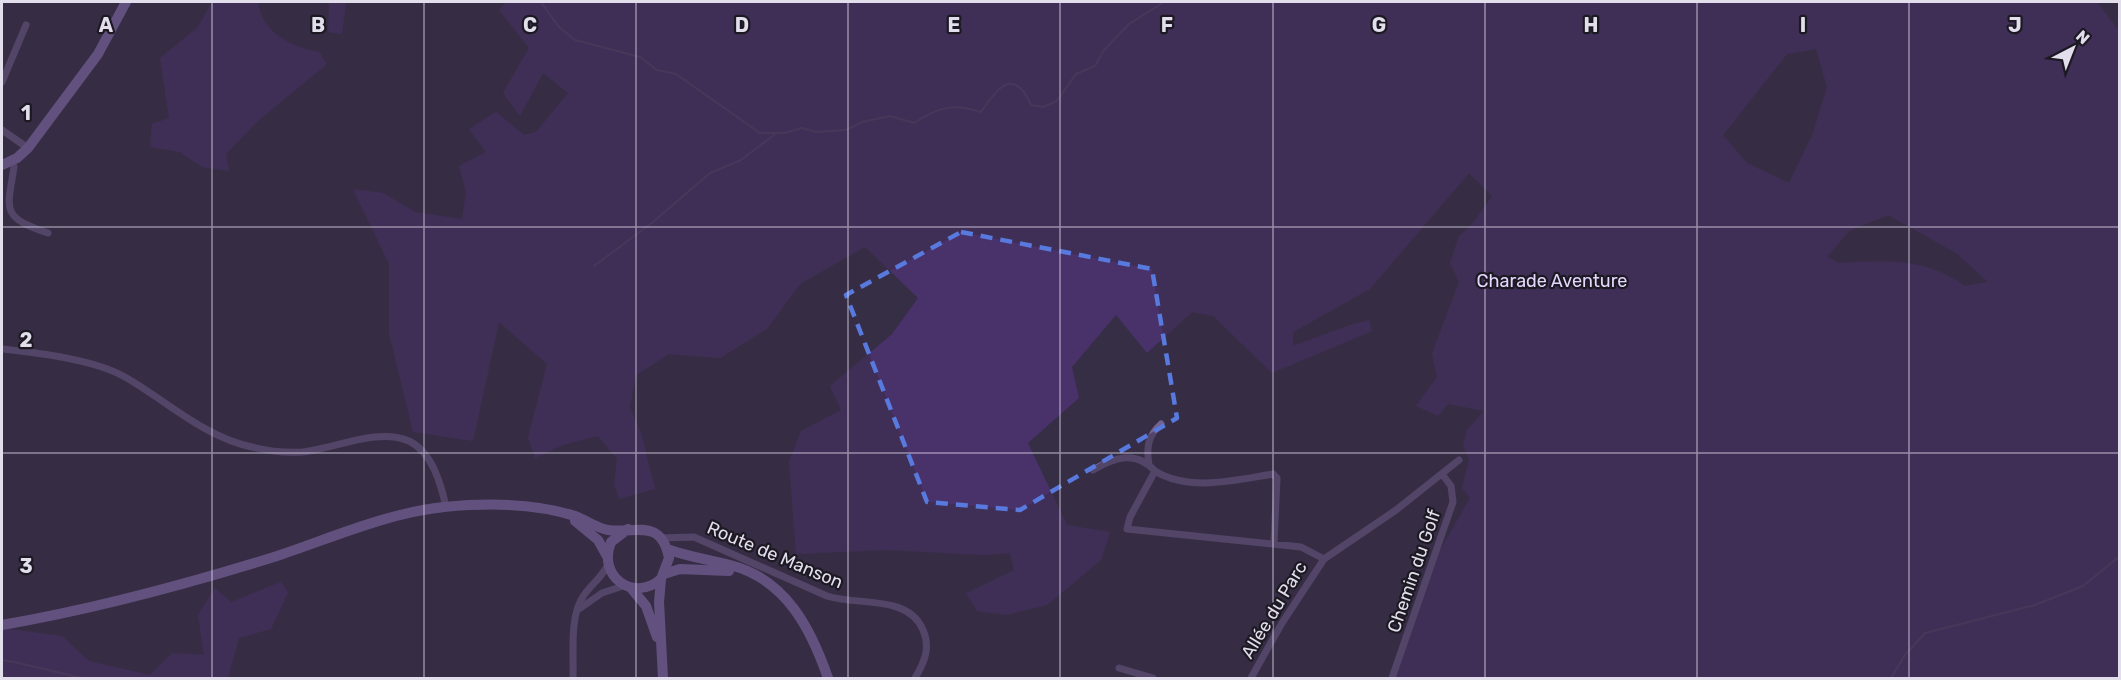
<svg xmlns="http://www.w3.org/2000/svg" width="2121" height="680" font-family="Rubik,sans-serif">
  <style>
    .green { fill: #49316a; fill-rule: evenodd }
    .lines { fill: none; stroke-linecap: round; stroke-linejoin: round }
    .stream { stroke: #5b4572; stroke-width: 2 }
    .street { stroke: #746391; stroke-width: 7 }
    .secondary { stroke: #987dc6; stroke-width: 10 }
    .marked { fill: none; stroke: #5879de; stroke-width: 4.5; stroke-dasharray: 12 8; stroke-linejoin: round }
    .grid { fill: none; stroke: #e2deec; stroke-width: 1.5; stroke-opacity: 0.55 }
    .labels { text-anchor: middle; stroke-width: 4.5; stroke-linejoin: round; paint-order: stroke }
    .park-label { font-size: 18px; fill: #e4d7fd; stroke: #1c1923 }
    .street-label { font-size: 18px; fill: #e2deec; stroke: #1c1923 }
    .grid-label { font-size: 20px; text-anchor: middle; font-weight: bold; fill: #e2deec; stroke: #1c1923; stroke-width: 4.5; stroke-linejoin: round; paint-order: stroke }
  </style>
  <rect width="100%" height="100%" fill="#362e45"/>
  <path class="green" d="M212,2H258C263,34 290,46 319,52L327,64L259,120L226,154L229,171L202,167L180,152L150,147L152,124L169,118L160,58L198,27Z
    M329,2H346L342,34L328,32Z
    M506,2H2097L2120,32L2119,678H1392L1423,580L1470,498L1462,488L1469,459L1463,446L1467,430L1484,411L1448,404L1438,416L1416,406L1437,377L1432,354L1459,282L1450,263L1459,236L1474,222L1492,196L1469,173L1370,289L1293,332V346L1347,326L1369,320L1372,331L1272,373L1213,316L1192,312L1147,353L1116,315L1072,367L1079,398L1028,443L1067,525L1110,532L1101,560L1047,605L1006,615L977,611L966,593L1014,570L1010,553L985,555L886,550L796,554L789,461L801,431L841,410L830,386L892,334L918,298L865,247L800,284L767,329L720,358L669,354L636,375L630,407L642,436L655,489L619,499L614,484L617,459L598,436L563,445L535,458L528,438L547,364L499,322L473,441L413,432L389,333V264L353,189L383,193L415,212L462,219L466,192L459,166L486,152L469,129L496,112L524,135L536,132L568,93L543,73L520,116L503,93L529,48L499,10ZM1816,49L1827,87L1813,133L1789,183L1747,163L1723,135L1787,54ZM1888,215L1956,253L1988,282L1965,286C1924,257 1887,261 1839,263L1827,257L1849,231Z
    M281,582L288,592L271,629L239,638L228,678H2V628L62,636L89,661L150,675L172,653L204,655L198,615L215,588L231,602Z"/>
  <g class="lines">
    <path class="stream" d="M541,2L559,27L575,40L640,57L657,70L676,74L760,133H785L802,128L816,132L846,130L862,122L890,116L914,123C939,107 952,103 981,112C997,88 1014,66 1031,105L1043,107L1057,101L1076,74L1095,66L1104,50L1129,24L1164,2
      M594,266L653,222L710,173L741,160L775,134
      M2,660C30,664 55,673 83,678
      M1891,678L1905,655L1925,633L2035,605L2083,586L2120,556"/>
    <path class="street" d="M2,82L26,25
      M2,130L28,148
      M12,161L14,167C7,211 1,217 48,233
      M2,349C38,353 93,359 125,377C167,401 204,437 252,447C268,451 285,453 302,452C334,449 378,427 409,441C432,452 441,484 446,507
      M1149,465C1146,447 1148,436 1161,424
      M1093,470C1115,457 1136,450 1155,471
      M661,538L694,537L827,596C857,606 908,594 923,630C931,648 924,663 915,678
      M1274,543L1277,478L1273,474C1236,480 1189,492 1155,471L1130,517L1127,529L1301,547L1324,559
      M579,609L602,593L623,586
      M1119,668L1153,678
      M573,678C574,654 569,615 584,595C592,584 601,578 608,565
      M1251,678L1282,623L1324,559L1396,510L1459,460
      M1392,678L1453,502L1451,486L1442,474"/>
    <path class="secondary" d="M2,165L17,158L28,148L98,54L126,2
      M575,521L598,540L607,556
      M667,549C688,557 708,559 730,565C786,579 811,629 828,678
      M664,574L680,569L729,571
      M661,579L659,602L663,678
      M631,588L646,606L657,637
      M2,625C95,609 184,585 274,557C329,539 386,513 444,507C485,503 535,503 575,516C586,520 596,528 608,530C635,534 661,517 669,558L661,579C633,603 597,576 611,542L628,529"/>
  </g>
  <path d="M0 0H2121V680H0ZM961,232L1152,269L1177,418L1020,510L927,502L846,295Z" fill="#362e45" fill-opacity=".55" fill-rule="evenodd"/>
  <path class="marked" d="M961,232L1152,269L1177,418L1020,510L927,502L846,295Z"/>
  <path class="grid" d="M212,2V678M424,2V678M636,2V678M848,2V678M1060,2V678M1273,2V678M1485,2V678M1697,2V678M1909,2V678M2,227H2120M2,453H2120"/>
  <g class="labels">
    <g class="park-label">
      <text x="1552" y="287">Charade Aventure</text>
    </g>
    <g class="street-label">
      <text transform="translate(775 555) rotate(23)" y="6">Route de Manson</text>
      <text transform="translate(1414 571) rotate(-71)" y="6">Chemin du Golf</text>
      <text transform="translate(1274 610) rotate(-59)" y="6">Allée du Parc</text>
    </g>
  </g>
  <g class="grid-label">
    <text x="106" y="32">A</text>
    <text x="318" y="32">B</text>
    <text x="530" y="32">C</text>
    <text x="742" y="32">D</text>
    <text x="954" y="32">E</text>
    <text x="1167" y="32">F</text>
    <text x="1379" y="32">G</text>
    <text x="1591" y="32">H</text>
    <text x="1803" y="32">I</text>
    <text x="2015" y="32">J</text>
    <text x="26" y="120">1</text>
    <text x="26" y="347">2</text>
    <text x="26" y="573">3</text>
  </g>
  <rect width="2121" height="680" fill="none" stroke="#e2deec" stroke-width="6"/>
  <g transform="translate(2073 48) rotate(42)" stroke="#1c1923" stroke-width="4.5" paint-order="stroke">
  <path d="M0-4.5L10 22L0 15L-10 22Z" fill="#e2deec"/>
  <text y="-9" font-size="16" font-weight="bold" text-anchor="middle" fill="#e2deec">N</text>
  </g>
</svg>
